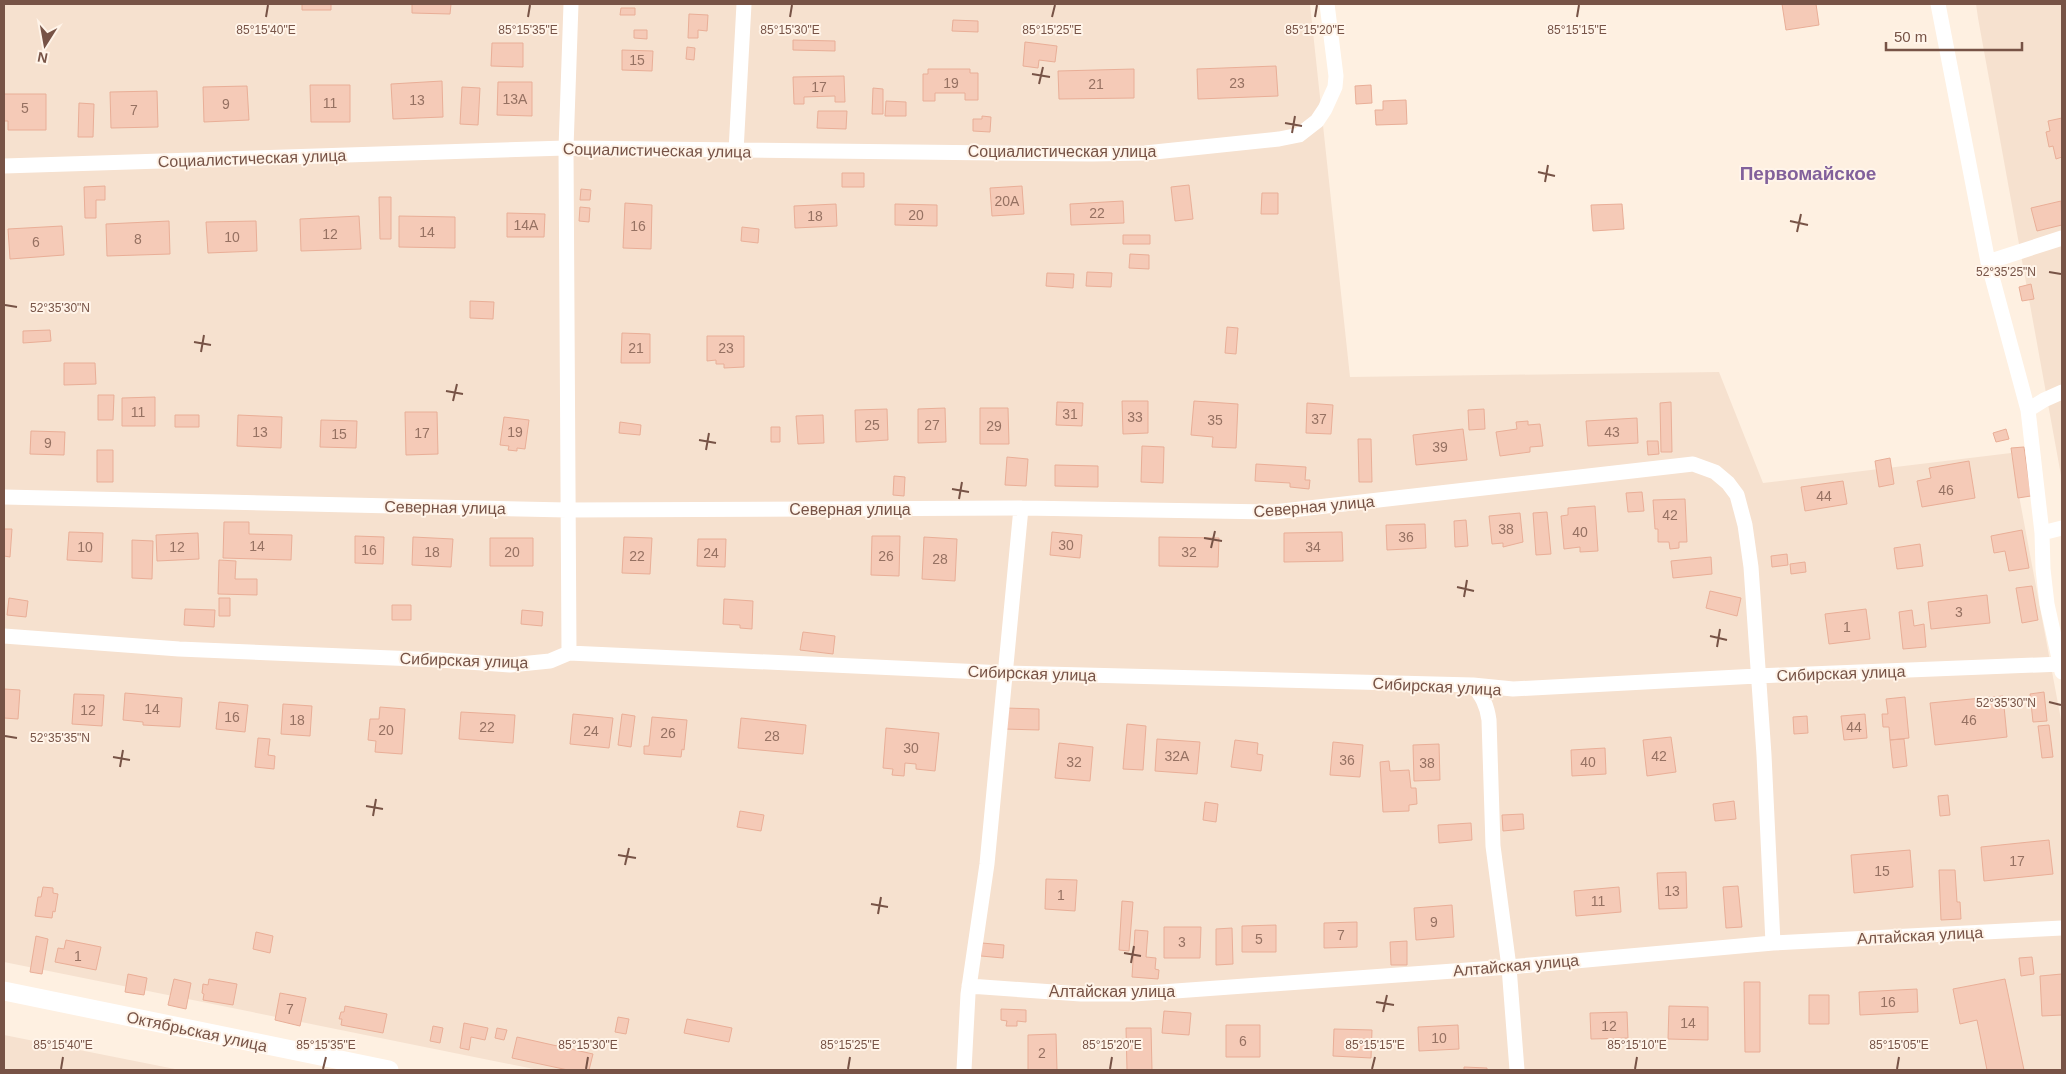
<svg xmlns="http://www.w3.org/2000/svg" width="2066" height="1074" font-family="Arial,sans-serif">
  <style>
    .residential { fill: #f6e1cf }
    .building { fill: #f5cab7; stroke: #e9ae97 }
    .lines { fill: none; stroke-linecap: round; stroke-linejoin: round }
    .minor { stroke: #fff; stroke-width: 15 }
    .tertiary { stroke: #fff; stroke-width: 19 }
    .ticks { fill: none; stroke: #775346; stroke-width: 2 }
    .labels { text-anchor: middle; stroke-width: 4; stroke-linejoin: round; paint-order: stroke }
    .number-label { font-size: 14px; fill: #967162 }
    .street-label { font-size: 16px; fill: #775346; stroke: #fff4e9 }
    .quarter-label { font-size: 19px; font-weight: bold; fill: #82619b; stroke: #fff4e9 }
    .ticks-label { font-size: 12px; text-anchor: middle; fill: #775346; stroke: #fff4e9; stroke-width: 4; stroke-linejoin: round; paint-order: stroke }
  </style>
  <rect width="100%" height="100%" fill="#fef0e1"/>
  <path class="residential" d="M4,4H1310L1350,377L1719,372L1763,483L2011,453L2062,725V1070H539L4,962Z
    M1976,4H2062V481L1978,18Z
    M4,1035L180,1070H4Z"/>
  <path class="building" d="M302,4H331V10H302Z
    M412,4H451L450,14L412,13Z
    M1782,4H1816L1819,25L1786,30Z
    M621,8H635V15H620Z
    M689,14L708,15L707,31L698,30V38H688Z
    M953,20L978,21V32L952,31Z
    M634,30H647V39L634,38Z
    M793,40L835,41V51L793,50Z
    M1025,42L1057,46L1055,62L1039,60L1038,68L1023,66Z
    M492,43H523V67L491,66Z
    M687,47L695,48L694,60L686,59Z
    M622,50L653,51L652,71L622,70Z
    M1276,66L1278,96L1198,99L1197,69Z
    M928,69H970V73H978V100H965V93H935V101H923V74H928Z
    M1134,69V98L1059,99L1058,71Z
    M844,76L845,102H835V96L804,97V104H794L793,77Z
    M442,81L443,117L393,119L391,84Z
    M498,82H532V116L497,115Z
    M310,85H350V122H311Z
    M1371,85L1372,103L1356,104L1355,86Z
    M247,86L249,120L204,122L203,87Z
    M462,87L480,88L478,125L460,124Z
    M873,88L883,89V114H872Z
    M157,91L158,127L111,128L110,92Z
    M4,94H46V130H8V121H4Z
    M1406,100L1407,124L1376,125L1375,110H1383V101Z
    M886,101L906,102V116H885Z
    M79,103L94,104L93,137H78Z
    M818,111H847L846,129L817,128Z
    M982,116L991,117L990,132L973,131V119H982Z
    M2062,118V157L2056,159L2053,146L2049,147L2046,132L2050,131L2048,121Z
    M842,173H864V187H842Z
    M1189,185L1193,219L1175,221L1171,187Z
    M105,186V200H96V218H85L84,187Z
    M1022,186L1024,214L992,216L990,188Z
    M581,189L591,190L590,200H580Z
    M1262,193H1278V214H1261Z
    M379,197H391V239H380Z
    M1123,201L1124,223L1071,225L1070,204Z
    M2061,201L2062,225L2037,231L2031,208Z
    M625,203L652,205L651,249L623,248Z
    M836,204L837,226L795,228L794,206Z
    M895,204L937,205V226L895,225Z
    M1622,204L1624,229L1593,231L1591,205Z
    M580,207L590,208L589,222L579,221Z
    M507,213L545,214L544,237H507Z
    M359,216L361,249L301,251L300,219Z
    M399,216L455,217V248L399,247Z
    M169,221L170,254L107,256L106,224Z
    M256,221L257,251L208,253L206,222Z
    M62,226L64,255L10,259L8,229Z
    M742,227L759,229L758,243L741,241Z
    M1123,235H1150V244H1123Z
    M1130,254L1149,255V269L1129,268Z
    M1087,272L1112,273L1111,287L1086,286Z
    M1047,273L1074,274L1073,288L1046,286Z
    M2031,284L2034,299L2022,301L2019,287Z
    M470,301L494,302L493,319L470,318Z
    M1227,327L1238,328L1236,354L1225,353Z
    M50,330L51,341L23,343V331Z
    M622,333L650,334V363H621Z
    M707,336H744V367L724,368V364H716V360L707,361Z
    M64,363H95L96,384L64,385Z
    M98,395H114L113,420H98Z
    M155,397V426H122V398Z
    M1122,401H1148V433L1123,434Z
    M1194,401L1238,404L1236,448L1212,447L1213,437L1191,435Z
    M1057,402L1083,403L1082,426L1056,425Z
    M1671,402L1672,452H1661L1660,403Z
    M1307,403L1333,405L1331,434L1306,433Z
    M945,408L946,442L918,443V409Z
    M980,408H1008L1009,444H980Z
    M887,409L888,440L856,442L855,410Z
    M1484,409L1485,429L1469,430L1468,410Z
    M405,412H437L438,454L406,455Z
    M175,415H199V427H175Z
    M238,415L282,417L281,448L237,446Z
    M823,415L824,443L798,444L796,416Z
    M504,417L529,420L525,449L517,448V451L508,450L509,446L500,445Z
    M1637,418L1638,443L1588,446L1586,421Z
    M321,420L357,421L356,448L320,447Z
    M1528,421V425L1540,424L1543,446L1530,447V452L1500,456L1496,432L1517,429L1516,422Z
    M620,422L641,425L640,435L619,433Z
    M771,427H780V442H771Z
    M1463,429L1467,460L1416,465L1413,435Z
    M2006,429L2009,439L1996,442L1993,433Z
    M31,431L65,432L64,455L30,454Z
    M1358,439H1371L1372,482H1359Z
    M1647,441H1658L1659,454L1648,455Z
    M1142,446L1164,447L1163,483L1141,482Z
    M2024,447L2031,496L2018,498L2011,448Z
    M97,450H113V482H97Z
    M1007,457L1028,459L1026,486L1005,485Z
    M1890,458L1894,484L1879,487L1875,461Z
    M1969,461L1975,498L1922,507L1917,481L1931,478L1929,468Z
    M1256,464L1306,467L1305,480H1310L1309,489L1290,487V483L1255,481Z
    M1055,465L1098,466V487L1055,486Z
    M894,476L905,477L904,496L893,495Z
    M1843,481L1847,504L1805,511L1801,487Z
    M1642,492L1644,511L1628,512L1626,493Z
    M1685,499L1687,542H1679V548L1670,549L1669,542H1658V529H1655L1653,500Z
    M1595,506L1598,551L1580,552V547L1564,549L1561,516L1568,515V508Z
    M1547,512L1551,554L1536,555L1533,513Z
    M1520,513L1523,542L1503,547V543L1492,544L1489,516Z
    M1466,520L1468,546L1455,547L1454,521Z
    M224,522H249V534L292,535L291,560L223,558Z
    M1425,524L1426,548L1387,550L1386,525Z
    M4,529H12L10,557L4,556Z
    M2022,530L2029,568L2009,571L2005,551L1994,553L1991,536Z
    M69,532L103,533L102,562L67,560Z
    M1052,532L1082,535L1080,558L1050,555Z
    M1342,532L1343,561L1284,562V533Z
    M198,533L199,559L157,561L156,535Z
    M355,536L384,537L383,564L355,563Z
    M872,536H900L899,576L871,575Z
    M413,537L453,539L451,567L412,565Z
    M624,537L652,538L650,574L622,573Z
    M924,537L957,539L955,581L922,579Z
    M1159,537L1219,538L1218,567L1159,566Z
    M490,538H533V566H490Z
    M698,539H726L725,567L697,566Z
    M132,540L153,541L152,579L132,578Z
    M1920,544L1923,566L1897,569L1894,548Z
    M1787,554L1788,565L1772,567L1771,556Z
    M1711,557L1712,574L1673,578L1671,561Z
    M219,560L236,561L235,579H257V595L218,594Z
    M1805,562L1806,572L1791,574L1790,564Z
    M2032,586L2038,620L2022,623L2016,588Z
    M1710,591L1741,598L1737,616L1706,608Z
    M1987,595L1990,623L1931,629L1928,602Z
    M9,598L28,601L26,617L7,615Z
    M219,598H230V616H219Z
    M724,599L753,601L752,629L740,628V625L723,624Z
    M392,605H411V620H392Z
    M185,609L215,610L214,627L184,625Z
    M1866,609L1870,639L1829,644L1825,614Z
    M522,610L543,612L542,626L521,624Z
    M1912,610L1914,626L1924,624L1926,647L1903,649L1899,612Z
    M803,632L835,636L833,654L800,650Z
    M4,689L20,690L18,719L4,718Z
    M2044,692L2047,721L2033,722L2030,694Z
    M125,693L182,698L180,727L143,725V722L123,720Z
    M74,694L104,695L102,726L72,724Z
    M2003,696L2007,737L1935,745L1930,703Z
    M1905,697L1909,738L1890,740L1889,727H1883L1882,714H1888L1886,699Z
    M219,702L248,705L245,732L216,729Z
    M283,704L312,706L310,736L281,734Z
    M380,707L405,709L402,754L375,752L376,741L368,740L370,719H379Z
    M1005,708L1039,709V730L1004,729Z
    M461,712L515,715L513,743L459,739Z
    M573,714L613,718L609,748L570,744Z
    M622,714L635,716L631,747L618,745Z
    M1865,714L1867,738L1844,740L1841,716Z
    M1807,716L1808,733L1794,734L1793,717Z
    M652,717L687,720L684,750L682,749L681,757L644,754V746H649Z
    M741,718L806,725L803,754L738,748Z
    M1127,724L1146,726L1143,770L1123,769Z
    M2049,725L2053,757L2042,758L2038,726Z
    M886,728L939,733L935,771L916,769V764L905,763L904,776L892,775L893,769L883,768Z
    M1671,737L1676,772L1647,776L1643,740Z
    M258,738L270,739L268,755L275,756L274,769L255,767Z
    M1157,739L1200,742L1197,774L1155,771Z
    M1904,739L1907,766L1893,768L1890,740Z
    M1235,740L1258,743L1257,754L1263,755L1261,771L1231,767Z
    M1333,742L1363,745L1360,777L1330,775Z
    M1059,743L1093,747L1090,781L1055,778Z
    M1439,744L1440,780L1414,781L1413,745Z
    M1605,748L1606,774L1572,776L1571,750Z
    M1389,761L1390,771L1409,770L1411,788H1416L1417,804L1409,805V811L1383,812L1380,762Z
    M1948,795L1950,815L1940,816L1938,796Z
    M1734,801L1736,819L1715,821L1713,804Z
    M1205,802L1218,804L1216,822L1203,820Z
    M740,811L764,815L761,831L737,827Z
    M1523,814L1524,829L1503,831L1502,815Z
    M1471,823L1472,840L1439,843L1438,825Z
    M2049,840L2053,874L1984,881L1981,847Z
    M1910,850L1913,887L1854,893L1851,855Z
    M1939,870H1955L1957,902H1960L1961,919L1941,920Z
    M1686,872L1687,908L1659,909L1657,873Z
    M1046,879L1077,880L1075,911L1045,909Z
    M1738,886L1742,927L1726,928L1723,887Z
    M43,887L53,888V893L58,894L55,912L53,911L52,918L35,916L38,897H41Z
    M1619,887L1621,912L1576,916L1574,891Z
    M1122,901L1133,902L1129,951L1119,950Z
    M1452,905L1454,937L1416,940L1414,908Z
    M1357,922V947L1324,948V923Z
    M1276,925V952H1242V926Z
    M1164,927H1201L1200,958H1164Z
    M1232,928L1233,964L1216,965V929Z
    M1135,930L1148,931L1146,957L1156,958L1155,969L1159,970L1158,979L1132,977Z
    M256,932L273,936L270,953L253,949Z
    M36,936L48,939L42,974L30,972Z
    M66,940L101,947L96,970L55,962L58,948L64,949Z
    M1407,941V965H1391L1390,942Z
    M982,943L1004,945L1003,958L981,956Z
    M2032,957L2034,974L2021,976L2019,958Z
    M128,974L147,978L144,995L125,992Z
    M2062,974V1015L2042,1016L2040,976Z
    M174,979L191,983L186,1009L168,1005Z
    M209,979L237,984L233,1005L203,1000L204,994L202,993L203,984L208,985Z
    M2005,979L2024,1070H1987L1977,1020L1960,1024L1953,989Z
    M1744,982H1760V1052H1745Z
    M1917,989L1918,1012L1860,1015L1859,992Z
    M280,993L306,998L300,1026L275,1020Z
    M1809,995H1829V1024H1809Z
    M345,1006L387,1014L383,1033L341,1025L342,1019H339L341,1012H344Z
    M1669,1006L1708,1007V1040L1668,1039Z
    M1001,1009L1026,1010V1022L1017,1021V1026H1006L1007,1021L1001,1020Z
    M1164,1011L1191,1013L1189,1035L1162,1033Z
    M1627,1012L1628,1038L1591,1039L1590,1013Z
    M618,1017L629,1019L626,1034L615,1032Z
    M687,1019L732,1028L729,1042L684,1033Z
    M464,1023L488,1028L485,1040L471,1037L469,1050L460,1048Z
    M1226,1025H1260V1057H1226Z
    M1458,1025L1459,1049L1419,1051L1418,1027Z
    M433,1026L443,1028L440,1043L430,1041Z
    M497,1028L507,1030L504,1040L495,1038Z
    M1126,1028H1151L1152,1070H1127Z
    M1334,1029L1372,1030L1371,1058L1333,1056Z
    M1056,1034L1057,1070H1028V1035Z
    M517,1037L593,1054L589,1070H568L512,1058Z
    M1464,1067L1487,1068V1070H1464Z"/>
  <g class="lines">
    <path class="minor" d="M1938,4L1988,262L2028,410L2042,533L2043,569L2047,604L2062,672
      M736,151L744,4
      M4,166L566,148L1092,154L1145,153L1279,139L1299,135L1317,121L1325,109L1335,87L1336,76L1327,4
      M1988,262L2062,238
      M2028,410L2044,400L2062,392
      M4,497L567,510L1021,508L1274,512L1693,464L1715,472L1728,483L1737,495L1745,525L1751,567L1764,755L1773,943
      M2042,533L2062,528
      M4,636L179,649L440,660L510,665L550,661L569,653L1005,673L1473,685L1513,689L1757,676L2062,664
      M569,653L566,148L571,4
      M1473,685C1482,696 1487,705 1489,720L1493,846L1509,967L1517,1070
      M969,986L1081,994H1134L1509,967L1773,943L2062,928
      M964,1070L968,994L987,864L1021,508"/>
    <path class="tertiary" d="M4,991L389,1070"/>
  </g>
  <path class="ticks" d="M266,17L268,5M528,17L530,5M790,17L792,5M1052,17L1055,5M1315,17L1317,5M1577,17L1579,5M1032,74L1050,77M1039,84L1043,67M1285,123L1302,126M1292,133L1295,116M1538,172L1555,176M1545,182L1548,165M1790,221L1808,225M1797,232L1801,214M2049,272L2061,274M5,305L17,307M194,342L211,345M201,352L204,335M446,391L463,394M453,401L457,384M699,440L716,443M706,450L709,433M952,489L969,492M959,499L962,482M1204,538L1222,541M1211,548L1215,531M1457,587L1474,591M1464,597L1467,580M1710,636L1727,640M1717,647L1720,629M2049,702L2061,705M5,736L17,738M113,757L130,760M120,767L123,750M366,806L383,809M373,816L376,799M618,855L636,858M625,865L629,848M871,904L888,907M878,914L881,897M1124,953L1141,956M1131,963L1134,946M1376,1002L1394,1005M1383,1012L1387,995M61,1069L63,1057M323,1069L326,1057M586,1069L588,1057M848,1069L850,1057M1110,1069L1112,1057M1372,1069L1375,1057M1635,1069L1637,1057M1897,1069L1899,1057"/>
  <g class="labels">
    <g class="number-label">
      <text x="637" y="65">15</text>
      <text x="951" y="88">19</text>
      <text x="1237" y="88">23</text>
      <text x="1096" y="89">21</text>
      <text x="819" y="92">17</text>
      <text x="515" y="104">13А</text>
      <text x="417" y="105">13</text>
      <text x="330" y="108">11</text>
      <text x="226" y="109">9</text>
      <text x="25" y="113">5</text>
      <text x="134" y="115">7</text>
      <text x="1007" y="206">20А</text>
      <text x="1097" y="218">22</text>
      <text x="916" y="220">20</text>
      <text x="815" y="221">18</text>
      <text x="526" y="230">14А</text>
      <text x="638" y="231">16</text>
      <text x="427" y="237">14</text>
      <text x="330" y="239">12</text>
      <text x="232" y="242">10</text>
      <text x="138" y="244">8</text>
      <text x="36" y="247">6</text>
      <text x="636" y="353">21</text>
      <text x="726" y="353">23</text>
      <text x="138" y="417">11</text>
      <text x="1070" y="419">31</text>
      <text x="1135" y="422">33</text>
      <text x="1319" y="424">37</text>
      <text x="1215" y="425">35</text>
      <text x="872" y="430">25</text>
      <text x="932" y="430">27</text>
      <text x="994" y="431">29</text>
      <text x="260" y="437">13</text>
      <text x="515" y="437">19</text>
      <text x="1612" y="437">43</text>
      <text x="422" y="438">17</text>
      <text x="339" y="439">15</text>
      <text x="48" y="448">9</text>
      <text x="1440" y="452">39</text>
      <text x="1946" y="495">46</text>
      <text x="1824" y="501">44</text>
      <text x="1670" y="520">42</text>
      <text x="1506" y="534">38</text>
      <text x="1580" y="537">40</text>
      <text x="1406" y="542">36</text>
      <text x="1066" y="550">30</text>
      <text x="257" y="551">14</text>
      <text x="85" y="552">10</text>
      <text x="177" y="552">12</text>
      <text x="1313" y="552">34</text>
      <text x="369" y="555">16</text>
      <text x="432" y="557">18</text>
      <text x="512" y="557">20</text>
      <text x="1189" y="557">32</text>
      <text x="711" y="558">24</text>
      <text x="637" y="561">22</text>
      <text x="886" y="561">26</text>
      <text x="940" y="564">28</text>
      <text x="1959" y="617">3</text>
      <text x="1847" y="632">1</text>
      <text x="152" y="714">14</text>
      <text x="88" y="715">12</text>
      <text x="232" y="722">16</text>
      <text x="297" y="725">18</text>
      <text x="1969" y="725">46</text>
      <text x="487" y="732">22</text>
      <text x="1854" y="732">44</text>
      <text x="386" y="735">20</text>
      <text x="591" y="736">24</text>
      <text x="668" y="738">26</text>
      <text x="772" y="741">28</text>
      <text x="911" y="753">30</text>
      <text x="1177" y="761">32А</text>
      <text x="1659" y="761">42</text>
      <text x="1347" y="765">36</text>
      <text x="1074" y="767">32</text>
      <text x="1588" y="767">40</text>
      <text x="1427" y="768">38</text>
      <text x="2017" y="866">17</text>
      <text x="1882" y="876">15</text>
      <text x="1672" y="896">13</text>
      <text x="1061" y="900">1</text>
      <text x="1598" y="906">11</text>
      <text x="1434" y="927">9</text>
      <text x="1341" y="940">7</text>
      <text x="1259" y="944">5</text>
      <text x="1182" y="947">3</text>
      <text x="78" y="961">1</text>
      <text x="1888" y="1007">16</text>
      <text x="290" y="1014">7</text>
      <text x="1688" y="1028">14</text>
      <text x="1609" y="1031">12</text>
      <text x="1439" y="1043">10</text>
      <text x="1243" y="1046">6</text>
      <text x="1042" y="1058">2</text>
    </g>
    <g class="street-label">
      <text transform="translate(657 150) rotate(1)" y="6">Социалистическая улица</text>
      <text x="1062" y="157">Социалистическая улица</text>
      <text transform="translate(252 158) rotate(-2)" y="6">Социалистическая улица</text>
      <text transform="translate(1314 506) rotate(-5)" y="6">Северная улица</text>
      <text transform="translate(445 507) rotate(1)" y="6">Северная улица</text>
      <text x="850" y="515">Северная улица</text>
      <text transform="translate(464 660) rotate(2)" y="6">Сибирская улица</text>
      <text transform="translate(1032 673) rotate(2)" y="6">Сибирская улица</text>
      <text transform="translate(1841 673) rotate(-2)" y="6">Сибирская улица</text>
      <text transform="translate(1437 686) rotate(3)" y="6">Сибирская улица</text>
      <text transform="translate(1920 935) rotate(-3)" y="6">Алтайская улица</text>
      <text transform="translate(1516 965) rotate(-5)" y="6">Алтайская улица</text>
      <text x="1112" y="997">Алтайская улица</text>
      <text transform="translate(197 1031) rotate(12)" y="6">Октябрьская улица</text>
    </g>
    <g class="quarter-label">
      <text x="1808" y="180">Первомайское</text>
    </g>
  </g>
  <g class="ticks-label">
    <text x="266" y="34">85°15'40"E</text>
    <text x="528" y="34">85°15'35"E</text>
    <text x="790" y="34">85°15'30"E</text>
    <text x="1052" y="34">85°15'25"E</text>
    <text x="1315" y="34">85°15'20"E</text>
    <text x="1577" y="34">85°15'15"E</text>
    <text x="2006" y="276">52°35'25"N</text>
    <text x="60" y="312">52°35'30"N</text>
    <text x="2006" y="707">52°35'30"N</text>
    <text x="60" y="742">52°35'35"N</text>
    <text x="63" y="1049">85°15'40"E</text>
    <text x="326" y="1049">85°15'35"E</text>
    <text x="588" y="1049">85°15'30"E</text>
    <text x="850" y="1049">85°15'25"E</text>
    <text x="1112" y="1049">85°15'20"E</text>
    <text x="1375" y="1049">85°15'15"E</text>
    <text x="1637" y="1049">85°15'10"E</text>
    <text x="1899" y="1049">85°15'05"E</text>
  </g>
  <rect width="2066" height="1074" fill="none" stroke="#775346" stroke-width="10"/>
  <g transform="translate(45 45) rotate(191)" stroke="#fff4e9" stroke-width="4" paint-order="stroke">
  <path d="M0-4L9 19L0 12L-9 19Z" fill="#775346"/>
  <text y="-8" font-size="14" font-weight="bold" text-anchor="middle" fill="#775346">N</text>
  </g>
  <path d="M1886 42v8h136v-8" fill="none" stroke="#775346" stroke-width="2.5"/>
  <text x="1894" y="42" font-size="15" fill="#775346" stroke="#fff4e9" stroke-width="4" paint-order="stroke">50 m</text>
</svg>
